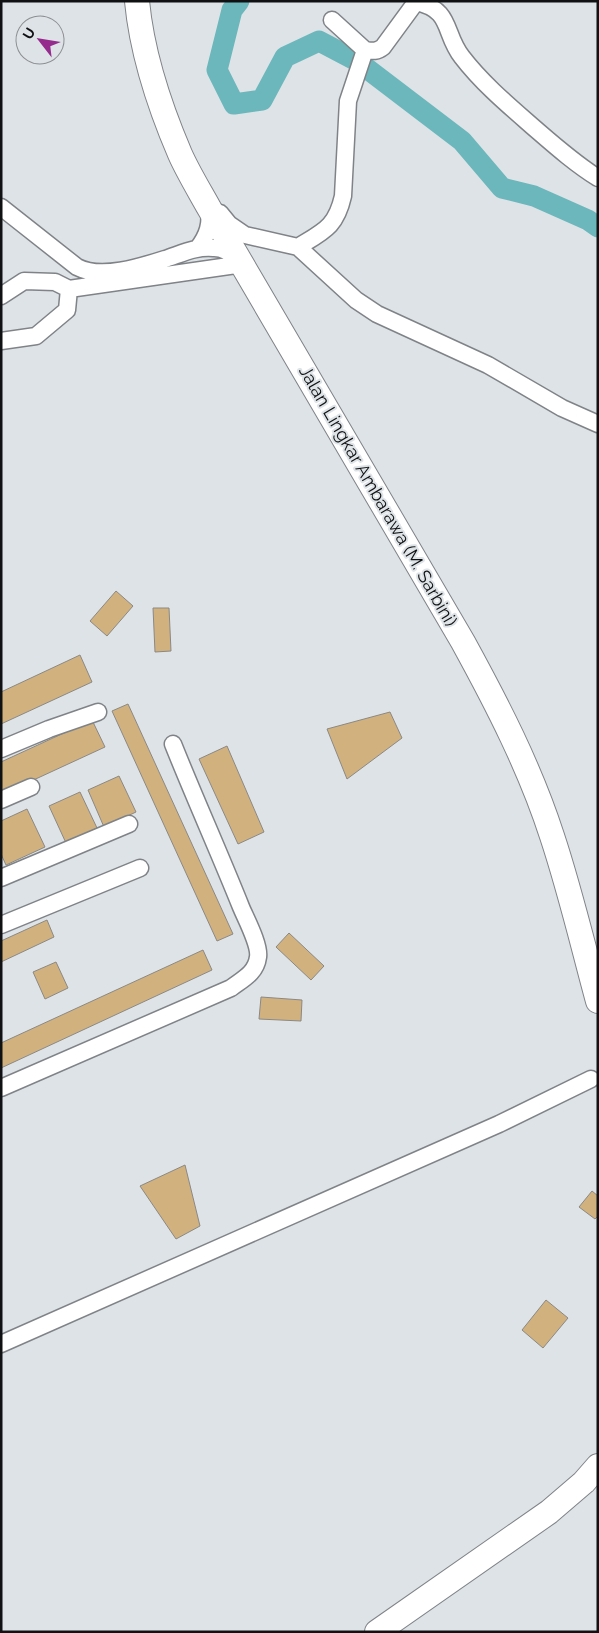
<svg xmlns="http://www.w3.org/2000/svg" width="599" height="1633" font-family="Raleway,sans-serif">
  <style>
    .lines { fill: none; stroke-linecap: round; stroke-linejoin: round }
    .river { stroke: #6bb7bb; stroke-width: 21 }
    .building { fill: #d1b27f; stroke: #8b8884 }
    .minor-casing { stroke: #7f8387; stroke-width: 19 }
    .highway-casing { stroke: #7f8387; stroke-width: 26 }
    .minor { stroke: #fff; stroke-width: 16 }
    .highway { stroke: #fff; stroke-width: 24 }
    .labels { text-anchor: middle; stroke-width: 4; stroke-linejoin: round; paint-order: stroke }
    .street-label { font-size: 18px; fill: #101113; stroke: #dee3e7 }
  </style>
  <rect width="100%" height="100%" fill="#dee3e7"/>
  <g class="lines">
    <path class="river" d="M239,1L232,10L217,70L234,104L262,100L285,57L319,41L357,61L462,141L502,188L534,196L588,220L598,227"/>
  </g>
  <path class="building" d="M116,591L133,606L107,636L90,621Z
    M153,608H169L171,651L155,652Z
    M80,655L92,682L1,724V692Z
    M128,704L233,934L217,941L112,711Z
    M390,712L402,738L347,779L327,729Z
    M92,720L105,747L1,795V762Z
    M227,746L264,832L238,844L199,759Z
    M119,776L136,812L104,827L88,790Z
    M80,792L97,828L66,843L49,806Z
    M27,809L45,847L6,865L1,854V821Z
    M47,920L54,937L1,962V941Z
    M289,933L324,966L311,980L276,947Z
    M203,950L212,970L1,1068V1043Z
    M56,962L68,988L45,999L33,972Z
    M261,997L302,1000L301,1021L259,1019Z
    M185,1165L200,1226L176,1239L140,1186Z
    M592,1191L598,1196V1216L595,1219L579,1207Z
    M546,1300L568,1318L543,1348L522,1330Z"/>
  <g class="lines">
    <defs>
      <path id="minor" d="M332,20L365,50
        M1,207L77,267C102,280 143,266 168,258C183,253 198,246 214,248C223,248 231,253 237,260
        M220,213L229,224L245,235L298,247L356,300L377,314L488,365L562,408L598,424
        M298,247C324,231 336,227 343,196L348,101L365,50C372,51 377,52 383,47L416,2C453,10 443,33 462,57C482,83 508,105 532,126C554,145 574,163 598,178
        M198,248C208,235 211,224 209,208
        M69,289L243,264
        M1,296L24,281L55,282L69,289L67,310L36,336L1,341
        M1,749L49,729L98,712
        M1,800L31,787
        M1,878L129,824
        M1,925L140,868
        M1,1088L231,988C243,979 256,973 258,957C260,945 246,919 241,907C219,852 195,799 173,744
        M1,1344L499,1124L591,1079"/>
      <path id="highway" d="M137,1C142,54 159,105 180,154C188,172 199,190 209,208L463,642C497,704 530,768 552,836C570,890 583,946 598,1001
        M377,1632L549,1512L584,1482L598,1466"/>
    </defs>
    <use href="#minor" class="minor-casing"/>
    <use href="#highway" class="highway-casing"/>
    <use href="#minor" class="minor"/>
    <use href="#highway" class="highway"/>
  </g>
  <g class="labels">
    <g class="street-label">
      <text transform="translate(378 496) rotate(60)" y="6">Jalan Lingkar Ambarawa (M. Sarbini)</text>
    </g>
  </g>
  <rect width="599" height="1633" fill="none" stroke="#101113" stroke-width="5"/>
  <g transform="translate(40 40) rotate(301)"><circle r="24" fill="#dee3e7" stroke="#8c8f92"/>
  <path d="M0-4L9 19L0 12L-9 19Z" fill="#952b8d"/>
  <text y="-8" font-size="14" font-weight="bold" text-anchor="middle" fill="#101113">U</text>
  </g>
</svg>
